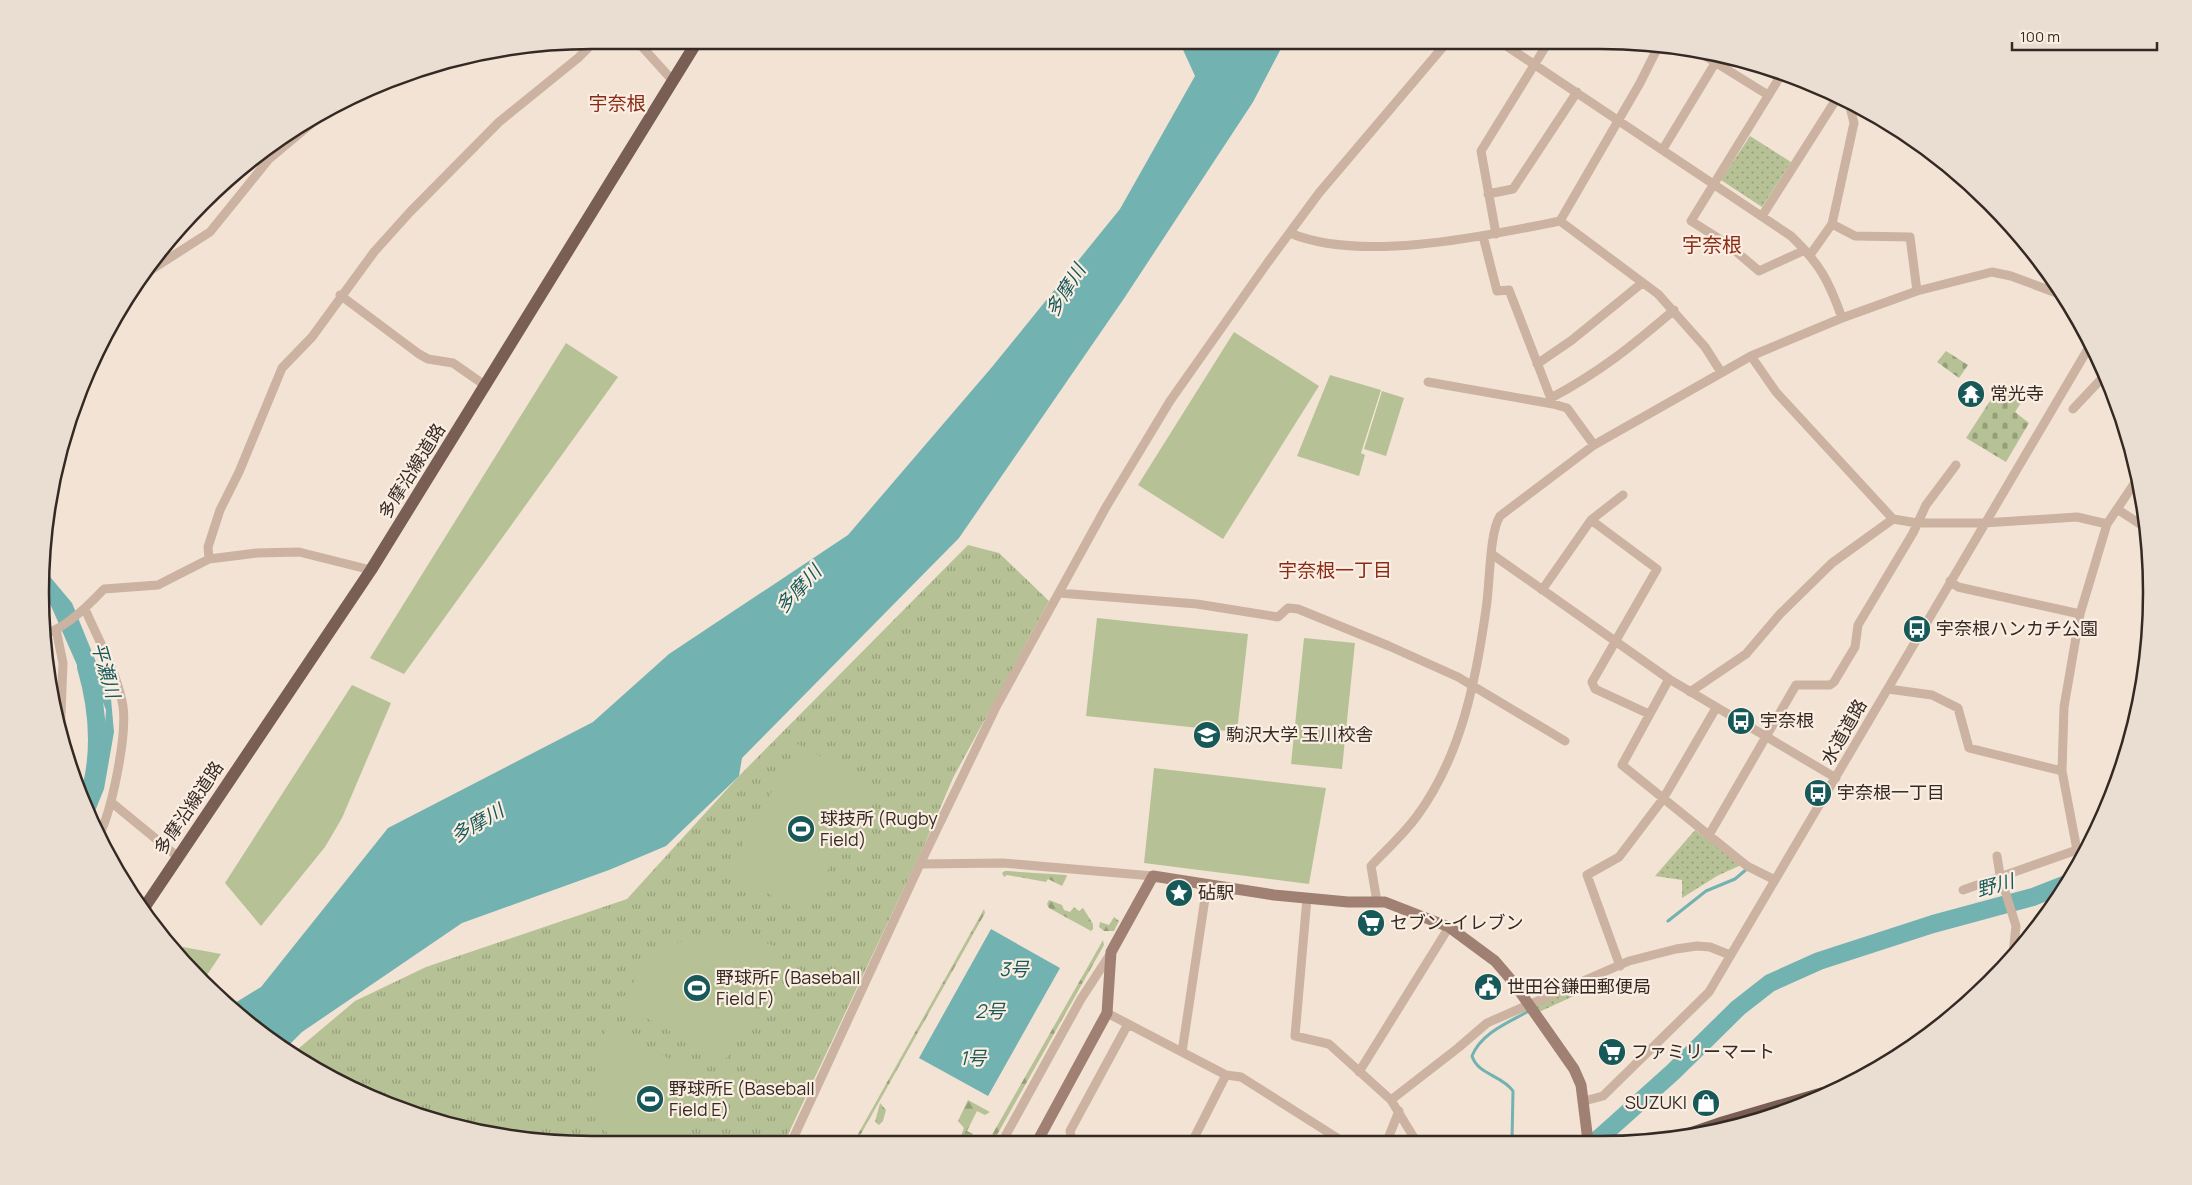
<svg xmlns="http://www.w3.org/2000/svg" width="2192" height="1185" font-family="Manrope,'Noto Sans JP',sans-serif">
  <style>
    .grass { fill: url(#grass-tufts) }
    .forest { fill: url(#forest-firs) }
    .cemetery { fill: url(#cemetery-stones) }
    .park { fill: url(#park-dots) }
    .pitch { fill: #b6c295 }
    .water { fill: #72b2b0 }
    .lines { fill: none; stroke-linecap: round; stroke-linejoin: round }
    .stream { stroke: #72b2b0; stroke-width: 3 }
    .river { stroke: #72b2b0; stroke-width: 18 }
    .street { stroke: #cbb2a1; stroke-width: 9 }
    .secondary { stroke: #9f8072; stroke-width: 11 }
    .primary { stroke: #785e54; stroke-width: 12 }
    .labels { text-anchor: middle; stroke-width: 4.5; stroke-linejoin: round; paint-order: stroke }
    .poi-label { font-size: 18px; fill: #352924; stroke: #faeee2; text-anchor: start }
    .street-label { font-size: 18px; fill: #352924; stroke: #faeee2 }
    .neighbourhood-label { font-size: 19px; fill: #8a2c17; stroke: #faeee2 }
    .water-label { font-size: 19px; font-style: italic; fill: #175959; stroke: #faeee2 }
    .quarter-label { font-size: 20px; fill: #8a2c17; stroke: #faeee2 }
    .rim { fill: none; stroke: #352924; stroke-width: 2.5 }
  </style>
  <defs>
    <pattern id="grass-tufts" width="24" height="20" patternUnits="userSpaceOnUse" patternTransform="scale(1.25)"><rect width="24" height="20" fill="#b6c295"/><path d="M3 7l-1-3M5 7V3M7 7l1-3M15 17l-1-3M17 17v-4M19 17l1-3" fill="none" stroke="#959e79"/></pattern>
    <pattern id="forest-firs" width="22" height="20" patternUnits="userSpaceOnUse" patternTransform="scale(1.25)"><rect width="22" height="20" fill="#b6c295"/><path d="M5 1l3.5 6h-7zM16 11l3.5 6h-7z" fill="#959e79"/></pattern>
    <pattern id="cemetery-stones" width="16" height="16" patternUnits="userSpaceOnUse" patternTransform="scale(1.25)"><rect width="16" height="16" fill="#b6c295"/><path d="M2 7V4a2 2 0 0 1 4 0v3zM10 15v-3a2 2 0 0 1 4 0v3z" fill="#959e79"/></pattern>
    <pattern id="park-dots" width="8" height="8" patternUnits="userSpaceOnUse" patternTransform="scale(1.25)"><rect width="8" height="8" fill="#b6c295"/><path d="M2 2h.1M6 6h.1" fill="none" stroke="#959e79" stroke-width="1.8" stroke-linecap="round"/></pattern>
  </defs>
  <rect width="100%" height="100%" fill="#f3e3d5"/>
  <path class="grass" d="M968,545L999,553L1049,601L953,778L926,841L784,1143L557,1144L449,1126L317,1071L292,1054L355,1001L426,967L627,899L739,776Z"/>
  <path class="forest" d="M1005,871L1066,875L1067,876L1062,886L1048,879L1046,882L1007,875L1004,877L1002,873Z
    M1049,900L1062,905L1064,910L1070,912L1074,907L1079,911L1083,908L1093,924V929L1091,931L1049,908L1047,904Z
    M984,909L985,913L856,1143H853Z
    M1114,917L1119,921L1114,931H1104L1099,927L1100,922L1109,925Z
    M1103,940L1104,945L993,1142H988Z
    M968,1100L990,1112L985,1115L977,1111L967,1131L973,1134L969,1143H958L964,1128L958,1121Z
    M880,1103L886,1110L883,1121L879,1125L875,1122Z"/>
  <path class="cemetery" d="M1946,351L1968,365L1959,378L1937,362Z
    M2001,384L2024,398L2015,412L2029,423L2006,462L1966,438Z"/>
  <path class="park" d="M1750,136L1791,162L1762,207L1721,180Z
    M1695,830L1741,865L1717,876L1682,898V880L1655,876Z
    M1598,976L1602,983L1537,1013L1531,1004Z"/>
  <path class="pitch" d="M1234,332L1319,386L1223,539L1138,485Z
    M566,343L618,377L404,674L370,658Z
    M1330,375L1381,390L1361,453L1365,455L1359,476L1297,456Z
    M1382,391L1404,398L1386,456L1364,449Z
    M1097,618L1248,634L1237,732L1086,716Z
    M1304,638L1355,643L1342,769L1291,764Z
    M352,685L391,703L342,818L325,847L261,926L225,883Z
    M798,744L874,786L804,914L728,871Z
    M1154,768L1326,788L1309,884L1144,863Z
    M706,933L748,937L786,950L724,1062L620,1003L640,972L669,946Z
    M183,947L221,954L203,981L177,957Z
    M607,1025L712,1082L680,1143L613,1144L598,1116L595,1068Z"/>
  <path class="water" d="M1179,41H1285L1253,102L1125,297L959,538L742,758L739,776L666,846L609,870L462,923L302,1032L284,1050L256,1031L230,1006L261,987L388,828L593,722L669,654L848,535L992,367L1120,209L1195,76Z
    M41,566L72,603L111,699L114,732L104,789L91,821L81,800L95,784L104,739L106,710L100,695L84,681L48,599L41,593Z
    M991,929L1060,968L988,1096L919,1058Z"/>
  <g class="lines">
    <path class="stream" d="M1668,921L1706,891L1735,879L1748,868
      M1512,1141L1513,1091C1502,1075 1478,1075 1472,1056C1481,1033 1509,1022 1529,1011"/>
    <path class="river" d="M85,809C102,762 100,715 86,667
      M1596,1141L1673,1072L1738,1008L1770,983L1819,961L1933,924L2033,897L2066,884"/>
    <path class="street" d="M636,40L673,81
      M1499,41L1791,236C1820,264 1829,281 1842,318
      M1697,51L1768,95
      M1781,75L1691,221L1726,243L1759,271L1805,250
      M1663,149L1720,55
      M263,150L269,159
      M1488,194L1513,189L1577,92
      M1762,216L1837,98
      M1560,221L1658,294L1705,347L1721,372
      M1832,224L1855,236L1910,237L1917,291
      M1290,233C1361,263 1485,236 1560,221L1640,83L1659,45
      M1496,234L1481,151L1549,41
      M1483,236L1497,291L1509,290L1553,404
      M1810,255L1832,224L1854,123L1849,103
      M140,277L210,232L269,159L331,107
      M340,295L419,354L428,359L453,363L486,386
      M1751,356L1776,392L1893,519
      M1537,364L1572,340L1642,283
      M1428,382L1553,404L1567,408L1594,445
      M1551,398C1600,372 1632,346 1674,310
      M2073,409L2105,375
      M2117,509L2146,528
      M1591,520L1657,569L1592,682L1595,689L1649,714
      M1493,555L1669,679L1836,778
      M209,559L208,547L220,510L239,472L282,368L312,337L374,252L410,212L499,122L578,58L596,40
      M1950,581L1958,587L2080,614
      M1542,590L1591,520L1623,495
      M1059,593L1197,604L1278,617L1288,608L1298,609L1389,646L1458,677L1565,741
      M85,609C98,639 115,669 122,701C129,730 112,809 99,836
      M56,629L63,663L60,738
      M42,635C63,630 89,605 104,589L158,585L209,559L257,553L299,552L371,570
      M1669,679L1622,765L1747,866L1775,880
      M1888,689L1932,695L1958,708L1969,748L2062,771
      M1690,692L1746,654L1780,614L1832,563L1893,519L1917,523H1984L2077,517L2107,524
      M111,802L178,857
      M1709,835L1796,685H1830L1834,682L1855,647L1858,625L1913,533L1926,505L1956,465
      M2077,850L2062,771L2064,707L2080,614L2107,524L2138,478
      M1997,856L2000,875L2016,926L2013,954
      M920,864L1003,863L1153,876
      M1963,890L2088,846
      M1307,898L1295,1036L1329,1044L1391,1100L1416,1141
      M1377,902L1371,866C1386,850 1404,834 1417,816C1461,756 1476,681 1486,609C1490,586 1489,533 1500,516L1594,445L1751,356L1842,318L1917,291L1992,272L2011,276L2062,295
      M1620,966L1587,875L1619,857L1663,799L1716,708
      M1107,1013L1226,1075L1241,1077L1342,1141
      M1182,1052L1207,885
      M1359,1072L1449,927
      M1391,1100L1458,1048L1487,1023L1629,961L1676,949L1697,946L1710,947L1730,955
      M1584,1101L1603,1096L1709,992L2092,342
      M1387,1141L1399,1111
      M1002,1142L1081,999L1111,953
      M1072,1142L1070,1131L1128,1024
      M1192,1142L1226,1075
      M791,1143L920,864L997,705L1106,507L1170,401L1268,262L1319,193L1448,41"/>
    <path class="secondary" d="M1037,1142L1107,1013L1111,952L1153,876L1274,895L1348,902H1385L1449,927L1495,961L1513,982L1574,1069L1581,1085L1588,1141"/>
    <path class="primary" d="M142,911L371,570L698,40
      M1671,1140L1724,1122L1823,1093"/>
  </g>
  <defs>
    <symbol id="temple-disc" viewBox="-11 -11 22 22"><circle r="9.5" fill="#175959" stroke="#faeee2"/><path d="M0-6L5-2H3V0L6.5 2.5H4V6H1.5V3h-3V6H-4V2.5H-6.5L-3 0V-2H-5Z" fill="#fff"/></symbol>
    <symbol id="bus-disc" viewBox="-11 -11 22 22"><circle r="9.5" fill="#175959" stroke="#faeee2"/><path d="M-5-6H5V4H4V6H2V4H-2V6H-4V4H-5ZM-3.5-4V0h7V-4ZM-3.5 1.2v1.5H-2V1.2ZM2 1.2v1.5H3.5V1.2Z" fill="#fff"/></symbol>
    <symbol id="university-disc" viewBox="-11 -11 22 22"><circle r="9.5" fill="#175959" stroke="#faeee2"/><path d="M0-5L7-2L0 1L-7-2ZM-4 1L0 2.5L4 1V4Q0 6-4 4Z" fill="#fff"/></symbol>
    <symbol id="stadium-disc" viewBox="-11 -11 22 22"><circle r="9.5" fill="#175959" stroke="#faeee2"/><path d="M0-5a6.5 5 0 1 0 0 10a6.5 5 0 1 0 0-10ZM-3.5-1.8h7v3.6h-7Z" fill="#fff"/></symbol>
    <symbol id="sight-disc" viewBox="-11 -11 22 22"><circle r="9.5" fill="#175959" stroke="#faeee2"/><path d="M0-6L1.8-2.2L6-1.7L2.9 1.2L3.7 5.4L0 3.3L-3.7 5.4L-2.9 1.2L-6-1.7L-1.8-2.2Z" fill="#fff"/></symbol>
    <symbol id="supermarket-disc" viewBox="-11 -11 22 22"><circle r="9.5" fill="#175959" stroke="#faeee2"/><path d="M-6-5.5h2.5l.6 2H6L4.5 2H-2.5L-4.4-4H-6ZM-1.5 3.2a1.3 1.3 0 1 0 .1 0ZM3 3.2a1.3 1.3 0 1 0 .1 0Z" fill="#fff"/></symbol>
    <symbol id="civic-disc" viewBox="-11 -11 22 22"><circle r="9.5" fill="#175959" stroke="#faeee2"/><path d="M-.6-6.5H3V-4.5H.6V-3L4-1V1h2V6H-6V1h2V-1L-.6-3ZM-1.2 2.5V6h2.4V2.5Z" fill="#fff"/></symbol>
    <symbol id="shop-disc" viewBox="-11 -11 22 22"><circle r="9.5" fill="#175959" stroke="#faeee2"/><path d="M-5-2.5h2.3a2.7 3.5 0 0 1 5.4 0H5L5.5 6h-11ZM-1.5-2.5h3a1.5 2.3 0 0 0-3 0Z" fill="#fff"/></symbol>
  </defs>
  <g fill-rule="evenodd">
    <use href="#temple-disc" x="1955" y="378" width="32" height="32"/>
    <use href="#bus-disc" x="1901" y="613" width="32" height="32"/>
    <use href="#bus-disc" x="1725" y="705" width="32" height="32"/>
    <use href="#university-disc" x="1191" y="719" width="32" height="32"/>
    <use href="#bus-disc" x="1802" y="777" width="32" height="32"/>
    <use href="#stadium-disc" x="785" y="813" width="32" height="32"/>
    <use href="#sight-disc" x="1163" y="877" width="32" height="32"/>
    <use href="#supermarket-disc" x="1355" y="907" width="32" height="32"/>
    <use href="#civic-disc" x="1472" y="971" width="32" height="32"/>
    <use href="#stadium-disc" x="681" y="972" width="32" height="32"/>
    <use href="#supermarket-disc" x="1596" y="1036" width="32" height="32"/>
    <use href="#stadium-disc" x="634" y="1083" width="32" height="32"/>
    <use href="#shop-disc" x="1690" y="1087" width="32" height="32"/>
  </g>
  <g class="labels">
    <g class="poi-label">
      <text x="1990" y="400">常光寺</text>
      <text x="1936" y="635">宇奈根ハンカチ公園</text>
      <text x="1760" y="727">宇奈根</text>
      <text x="1226" y="741">駒沢大学 玉川校舎</text>
      <text x="1837" y="799">宇奈根一丁目</text>
      <text x="820" y="825">球技所 (Rugby<tspan x="820" dy="21">Field)</tspan></text>
      <text x="1198" y="899">砧駅</text>
      <text x="1390" y="929">セブン-イレブン</text>
      <text x="716" y="984">野球所F (Baseball<tspan x="716" dy="21">Field F)</tspan></text>
      <text x="1507" y="993">世田谷鎌田郵便局</text>
      <text x="1631" y="1058">ファミリーマート</text>
      <text x="669" y="1095">野球所E (Baseball<tspan x="669" dy="21">Field E)</tspan></text>
      <text x="1687" y="1109" text-anchor="end">SUZUKI</text>
    </g>
    <g class="street-label">
      <text transform="translate(412 471) rotate(-58)" y="6">多摩沿線道路</text>
      <text transform="translate(1844 732) rotate(-60)" y="6">水道道路</text>
      <text transform="translate(189 808) rotate(-56)" y="6">多摩沿線道路</text>
    </g>
    <g class="neighbourhood-label">
      <text x="617" y="110">宇奈根</text>
      <text x="1335" y="577">宇奈根一丁目</text>
    </g>
    <g class="water-label">
      <text transform="translate(1065 290) rotate(-58)" y="7">多摩川</text>
      <text transform="translate(798 589) rotate(-47)" y="7">多摩川</text>
      <text transform="translate(106 670) rotate(74)" y="7">平瀬川</text>
      <text transform="translate(477 823) rotate(-30)" y="7">多摩川</text>
      <text transform="translate(1995 885) rotate(-15)" y="7">野川</text>
      <text x="1014" y="976">3号</text>
      <text x="990" y="1018">2号</text>
      <text x="973" y="1065">1号</text>
    </g>
    <g class="quarter-label">
      <text x="1712" y="252">宇奈根</text>
    </g>
  </g>
  <path d="M0 0H2192V1185H0ZM592 49H1600A543 543 0 0 1 2143 592V593A543 543 0 0 1 1600 1136H592A543 543 0 0 1 49 593V592A543 543 0 0 1 592 49Z" fill="#eaded3" fill-rule="evenodd"/>
  <path class="rim" d="M592 49H1600A543 543 0 0 1 2143 592V593A543 543 0 0 1 1600 1136H592A543 543 0 0 1 49 593V592A543 543 0 0 1 592 49Z"/>
  <path d="M2012 42v8h145v-8" fill="none" stroke="#352924" stroke-width="2.5"/>
  <text x="2020" y="42" font-size="15" fill="#352924" stroke="#faeee2" stroke-width="4" paint-order="stroke">100 m</text>
</svg>
